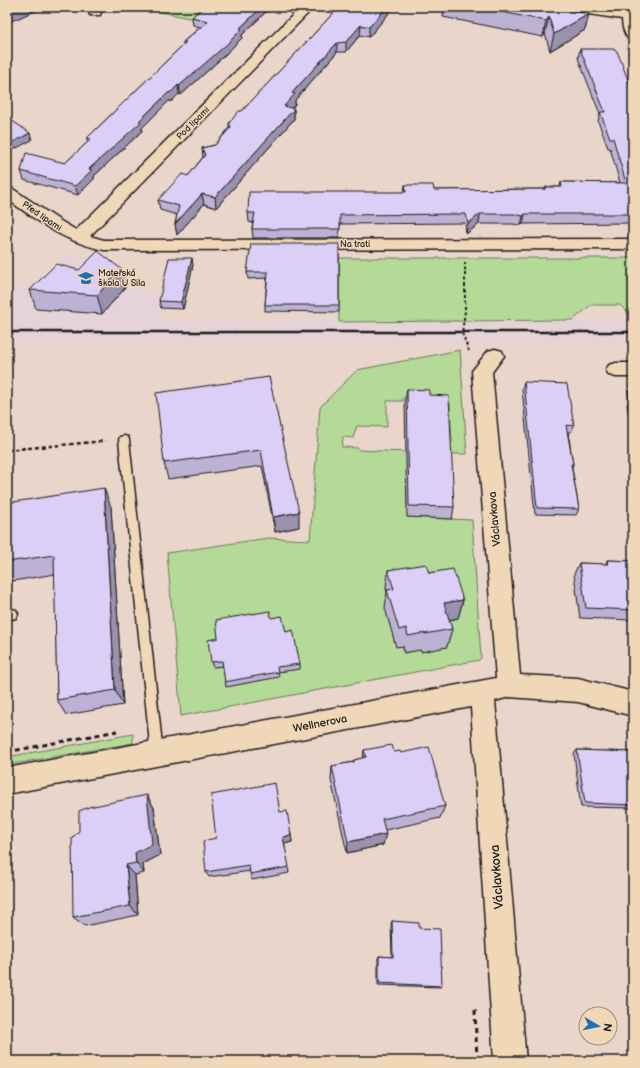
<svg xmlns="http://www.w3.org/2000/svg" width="640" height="1068" font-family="'Balsamiq Sans',sans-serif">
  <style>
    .built { fill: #e6d3d8 }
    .green { fill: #b3da96; stroke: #687b59 }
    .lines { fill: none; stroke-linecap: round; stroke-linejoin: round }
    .service-casing { stroke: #1c1c1c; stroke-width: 3 }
    .minor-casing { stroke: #1c1c1c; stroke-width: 3 }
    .path-far2 { stroke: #1c1c1c; stroke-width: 2; stroke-dasharray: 3 2.5; stroke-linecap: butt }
    .path-far1 { stroke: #1c1c1c; stroke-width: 2.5; stroke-dasharray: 4 3; stroke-linecap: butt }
    .path { stroke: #1c1c1c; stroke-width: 3; stroke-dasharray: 5 4; stroke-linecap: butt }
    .service { fill: #f0d7b8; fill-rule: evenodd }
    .minor { fill: #f0d7b8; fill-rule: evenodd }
    .rail { stroke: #1c1c1c; stroke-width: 2.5 }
    .wall { fill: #bcb2d4; stroke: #1c1c1c }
    .shaded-wall { fill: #9991ad; stroke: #1c1c1c }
    .building { fill: #dbcff7; stroke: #1c1c1c }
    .labels { text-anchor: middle; stroke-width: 3; stroke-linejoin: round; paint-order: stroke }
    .far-street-label { font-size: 9px; fill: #1c1c1c; stroke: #f0d7b8 }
    .far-poi-label { font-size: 9px; fill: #1c1c1c; stroke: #f0d7b8; text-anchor: start }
    .street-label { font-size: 11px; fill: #1c1c1c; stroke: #f0d7b8 }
    .near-street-label { font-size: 13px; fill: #1c1c1c; stroke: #f0d7b8 }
  </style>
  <rect width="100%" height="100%" fill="#ead5cb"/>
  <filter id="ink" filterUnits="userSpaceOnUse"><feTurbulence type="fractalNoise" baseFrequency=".025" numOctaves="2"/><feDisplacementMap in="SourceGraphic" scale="8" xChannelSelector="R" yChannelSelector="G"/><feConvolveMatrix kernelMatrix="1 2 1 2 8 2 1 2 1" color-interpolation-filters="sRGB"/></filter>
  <g filter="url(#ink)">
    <path class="built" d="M65,255L106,257L163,300L160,321L633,320V344H7V295L55,267Z"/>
    <path class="green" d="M161,7H207L194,19L156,11Z
      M339,258H633V318L620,305H591L573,320L339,322Z
      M460,350L467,454H448L447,442H452L450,404L431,402L430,400L403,398V401H387V427L357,426L353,438L343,437L342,447L358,448L359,450L430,453L407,517L472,520L481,658L479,660L181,716L167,553L268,538L310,540L320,407L357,370Z
      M133,734V743L7,765V757Z"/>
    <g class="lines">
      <defs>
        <path id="service" d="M124,436L128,437L129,440L163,754L162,758L157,760L152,758L151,754L119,440L120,437Z
          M12,609L16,610L18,614L16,618L7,620V610Z"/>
        <path id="minor" d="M91,7H103L100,15H90L89,12Z
          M301,7H314L90,236L104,240L633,239V249L104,250C62,241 41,223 7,199V187L13,189L59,220L76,230Z
          M562,7H593L633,13V40L628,39C624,33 622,26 622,19L568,11L564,10Z
          M495,349L502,351L504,356L492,372L520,675L578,678L633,692V716L578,702L509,697L495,701L526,1061H494L471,707L7,794V768L496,678L472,371L488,351Z
          M616,363H633V377H616L609,375L606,370L609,365Z"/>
      </defs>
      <use href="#service" class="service-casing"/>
      <use href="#minor" class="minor-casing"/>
      <path class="path-far2" d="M465,262V311L462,333L469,351"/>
      <path class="path-far1" d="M7,450L105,441"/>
      <path class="path" d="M7,752L117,731
        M475,1010L477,1061"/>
      <use href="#service" class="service"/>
      <use href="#minor" class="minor"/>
      <path class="rail" d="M7,332H633"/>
    </g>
    <path class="wall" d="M7,7H66L65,8Z
      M116,7H147V9H116Z
      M203,7H271L242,35V38L227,53L181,95L179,94L172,101H169L142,128V131L94,176V179L78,195L24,180L21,171L65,163L88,142L87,138L183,45V42L200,27L193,25L192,17Z
      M339,7H394L369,37L360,35L346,52H337L295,100V104L292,108L294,109V119L216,208L204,204L177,235L175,224L177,215L160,210L158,200L188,176L203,157L202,148L215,145L229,128V123L242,111Z
      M444,7H561L560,8L589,14L585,30L550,51L545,33L543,37L443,17Z
      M580,49L633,93V223L523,224L521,225L512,224H479L466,234L465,223L340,224L339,238H253L252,229L253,223L249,222L248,213L404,192L405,185L434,190L545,189L546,187H560L561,182L620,183L610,148H608L598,121L600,114L578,58Z
      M339,244V312L265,311V305L267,278L248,279L247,272Z
      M193,265L183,309L161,308L159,301Z
      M121,269L125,288L102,314L36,309L30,290L79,270Z
      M269,377L299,527L275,532L262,466L168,479L164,463Z
      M524,382L574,426L571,432H568L573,464L572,468L579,509L576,515L535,514L522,389Z
      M630,385H633V427H631L627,405L629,400L628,391Z
      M407,389L429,395L454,507L452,519L407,517L405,401Z
      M7,503L111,507L123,705L66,715L57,700L55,574L7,582Z
      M607,560L633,561V620L580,618L574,574L579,563L606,564Z
      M388,570L429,573L463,600L458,618L449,620L452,629L447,647L421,652L420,650L404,653L403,646L396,647L385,608L387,592L386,589Z
      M271,618L286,632L300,664V669L278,672L279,677L226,687L223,666L213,667L211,662L218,638Z
      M364,750L394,752L401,753L445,806L440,818L385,830L383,845L347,853L331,780L332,766L353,762L354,760L363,758Z
      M577,750L633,752V808L581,807L574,754Z
      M147,795L154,808L160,855L143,864L144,873L135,875L138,915L85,926L73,917Z
      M280,812L291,835L292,842L284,844L289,873L252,880L250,871L209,877L206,872L216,838Z
      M392,921L419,928L442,986L440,987L378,985V958L379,956L392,957L391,924Z"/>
    <path class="shaded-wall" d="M7,7H42V8L7,23Z
      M262,7H271L242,35V38L227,53L181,95L179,86Z
      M387,7H394L369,37V27Z
      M555,7H561L551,24L552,11Z
      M589,14L585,30L550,51L554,34Z
      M549,17L545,33L543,37L546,21Z
      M361,25L360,35L346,52V42Z
      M337,43V52L295,100V104L285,117L284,106L292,93Z
      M178,85L179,94L172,101H169L142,128V131L94,176V179L78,195L75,186L89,169L168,93Z
      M294,109V119L216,208L215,197Z
      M30,133L32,140L7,153V145Z
      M202,194L204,204L177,235L175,224Z
      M480,214L479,224L466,234L468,224Z
      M525,214L523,224L521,225L523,216Z
      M192,258L193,265L183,309L181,302Z
      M121,269L125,288L102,314L97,295Z
      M104,488L111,507L123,705L115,690Z
      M299,512V527L275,532L273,517Z
      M463,600L458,618L439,622L444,603Z
      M147,795L154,808L160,855L143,864L144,873L136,863L135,853Z
      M386,834L383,845L347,853L348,842Z
      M291,835L292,842L284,844L283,837Z
      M126,865L135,875L138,915L130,906Z"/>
    <path class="building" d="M203,7H262L240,28L242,29L226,45L179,86L178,85L171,92L168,93L139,121L141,122L89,169L92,170L75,186L21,171L26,153L65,163L91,139L87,138L186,42H183L208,21L192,17Z
      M339,7H387L369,27L361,25L346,42L337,43L292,93L295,94L284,106L294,109L215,197L202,194L175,224L179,206L158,200L182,174L188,176L205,155L202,148L215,145L231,127L229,123L239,111H242Z
      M477,7H555L552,11L558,8L589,14L554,34L549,17L546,21Z
      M580,49H614L615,51H617L633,93V214H525L523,216L514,214H480L468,224L466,214L340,215V229H252L255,213H248L249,192H406L405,185H433L434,190L546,189V187H562L561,182L626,183L613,138H610L600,112H605Z
      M7,120L9,121L11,120L30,133L7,145Z
      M251,244H339V305H265L268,272H247Z
      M98,251L121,269L97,295L30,290L56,264L79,270Z
      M169,258H192L181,302L159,301Z
      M269,377L299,512L273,517L261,450L164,463L156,393Z
      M524,382L567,384L574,426L566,425L573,464H571L579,509L537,508Z
      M630,385H633V415L630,399H633Z
      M407,389L429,390V395L449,396L454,507L409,506Z
      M104,488L115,690L57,700L54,555L7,562V503Z
      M607,560L633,561V610L586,608L579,563L608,564Z
      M426,564L429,573L453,569L463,600L444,603L452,629L425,634L424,633L408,636L406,628L399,630L387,590L394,589L388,570Z
      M270,611L271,618L282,616L286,632L293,630L300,664L277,667L278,672L225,682L222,661L211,662L208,640L218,638L216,620Z
      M392,745L394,752L400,751L401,753L429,747L445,806L382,819L386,834L348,842L332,766L354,762V760L366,757L364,750Z
      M577,750L633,752V805L585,803Z
      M275,783L280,812L287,811L291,835L283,837L289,867L250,874L249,865L206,872L203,841L216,838L211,795Z
      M147,795L152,844L135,853L136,863L126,865L130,906L73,917L72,838L79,831V811L89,807Z
      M392,921L419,923V928L440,929L442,986L379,983V956L393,957Z"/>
  </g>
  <defs>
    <symbol id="school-bare" viewBox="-9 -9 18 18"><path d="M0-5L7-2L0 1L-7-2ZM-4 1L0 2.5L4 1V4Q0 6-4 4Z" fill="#1f6fb2" stroke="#f0d7b8" stroke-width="2.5" paint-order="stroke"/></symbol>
  </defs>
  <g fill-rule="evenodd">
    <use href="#school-bare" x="75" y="267" width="22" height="22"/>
  </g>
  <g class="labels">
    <g class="far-street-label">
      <text transform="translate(193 123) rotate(-45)" y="3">Pod lipami</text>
      <text transform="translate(42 216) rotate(34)" y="3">Před lipami</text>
      <text x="355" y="247">Na trati</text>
    </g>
    <g class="far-poi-label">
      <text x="98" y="276">Mateřská<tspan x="98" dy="10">škola U Sila</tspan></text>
    </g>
    <g class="street-label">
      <text transform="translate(494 519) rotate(-95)" y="4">Václavkova</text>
      <text transform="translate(320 723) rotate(-11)" y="4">Wellnerova</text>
    </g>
    <g class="near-street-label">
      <text transform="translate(496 877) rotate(-94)" y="5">Václavkova</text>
    </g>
  </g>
  <rect width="640" height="1068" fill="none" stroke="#f0d7b8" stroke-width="24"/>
  <rect x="12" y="12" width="616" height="1044" fill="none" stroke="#1c1c1c" stroke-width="1.5" filter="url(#ink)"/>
  <g transform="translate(598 1026) rotate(99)"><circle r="19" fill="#f0d7b8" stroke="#9b8c7a"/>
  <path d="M0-3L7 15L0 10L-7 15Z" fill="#1f6fb2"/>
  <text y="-6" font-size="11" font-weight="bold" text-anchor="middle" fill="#1c1c1c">N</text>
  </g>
</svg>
